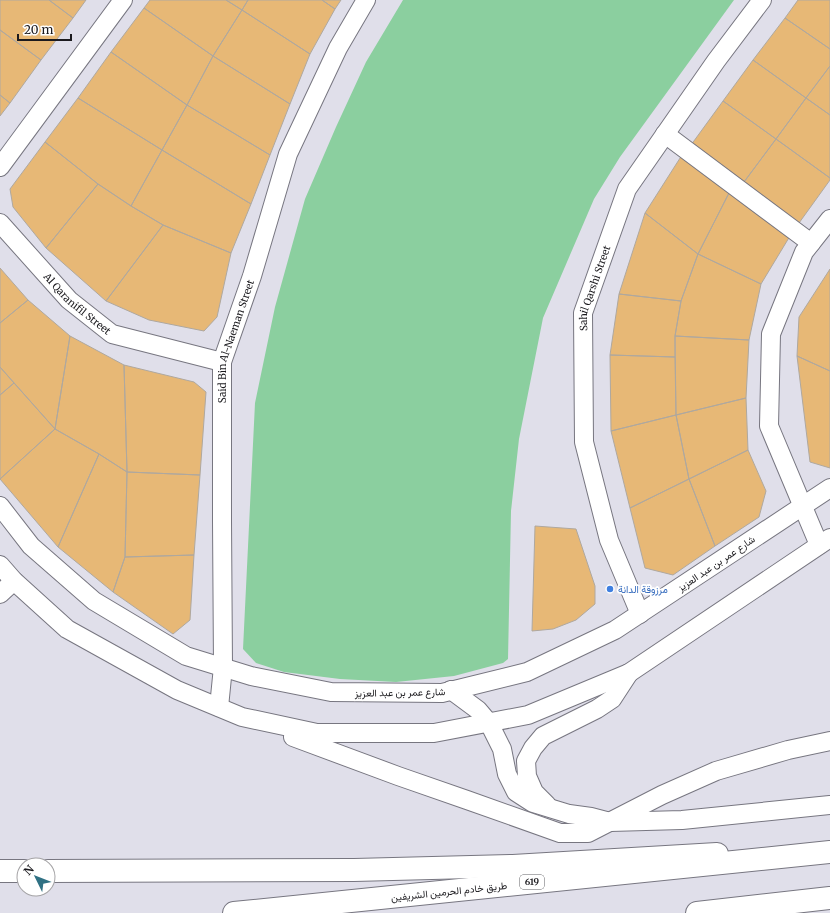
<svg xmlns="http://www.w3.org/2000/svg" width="830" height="913" font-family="Merriweather,Vazirmatn,serif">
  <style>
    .green { fill: #8bcf9f }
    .building { fill: #e7b876; stroke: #afa89f }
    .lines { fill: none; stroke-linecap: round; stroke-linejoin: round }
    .minor-casing { stroke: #777680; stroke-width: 20 }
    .major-casing { stroke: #777680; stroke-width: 24 }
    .highway-casing { stroke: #777680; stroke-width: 24 }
    .minor { stroke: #fff; stroke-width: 18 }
    .major { stroke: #fff; stroke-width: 22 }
    .highway { stroke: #fff; stroke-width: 22 }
    .shop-dot { fill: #3f7fe0; stroke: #fff; stroke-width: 1.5 }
    .labels { text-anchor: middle; stroke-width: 3.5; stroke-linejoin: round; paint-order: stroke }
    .shield { fill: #fff; stroke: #5f5f62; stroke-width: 1 }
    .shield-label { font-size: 9px; font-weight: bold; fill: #1b1a1e }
    .street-label { font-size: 10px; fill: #1b1a1e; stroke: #fff }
    .shop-label { font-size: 10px; fill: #366cbe; stroke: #fff; text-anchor: start }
  </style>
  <rect width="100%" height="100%" fill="#e0dfea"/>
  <path class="green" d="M403,0H734L620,157L594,199L543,318L519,439L511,511L508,659L503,663L454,676L396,682L340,679L284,672L256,663L243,649L255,403L275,307L305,199L336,127L366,62Z"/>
  <path class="building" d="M0,0H49L73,18L41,60L0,30Z
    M49,0H86L73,18Z
    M150,0H226L242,10L213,56L144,8Z
    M226,0H248L242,10Z
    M248,0H322L335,9L310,54L242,10Z
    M322,0H341L335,9Z
    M798,0H830V49L785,18Z
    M144,8L213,56L187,105L111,52Z
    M242,10L310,54L290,104L213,56Z
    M785,18L830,49V66L806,98L753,60Z
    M0,30L41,60L10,103L0,95Z
    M111,52L187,105L162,150L78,98Z
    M213,56L290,104L270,155L187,105Z
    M753,60L806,98L776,139L723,101Z
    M830,66V115L806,98Z
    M0,95L10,103L0,116Z
    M78,98L162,150L131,206L98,184L45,142Z
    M806,98L830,115V178L776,139Z
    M723,101L776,139L744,182L691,145Z
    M187,105L270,155L251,204L162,150Z
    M776,139L830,178V180L799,223L744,182Z
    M45,142L98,184L46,248L13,207L10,189Z
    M162,150L251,204L231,253L163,225L131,206Z
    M682,155L730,191L698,254L645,213Z
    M98,184L131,206L163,225L106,301L46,248Z
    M730,191L790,236L761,284L698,254Z
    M645,213L698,254L681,301L619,294Z
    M163,225L231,253L217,317L204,331L149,320L106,301Z
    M698,254L761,284L749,340L675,336L681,301Z
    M0,268L28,300L0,323Z
    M830,269V371L797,356L799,317Z
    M619,294L681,301L675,336V357L610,355Z
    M28,300L70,336L55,429L0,367V323Z
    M70,336L124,365L127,472L99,454L55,429Z
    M675,336L749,340L746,398L676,415Z
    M610,355L675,357L676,415L611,431Z
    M797,356L830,371V468L810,462Z
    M124,365L194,382L206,392L200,475L127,472Z
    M0,367L14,383L0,395Z
    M14,383L55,429L0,479V395Z
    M746,398L748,450L689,479L676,415Z
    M676,415L689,479L630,508L611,431Z
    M55,429L99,454L58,547L0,479Z
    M748,450L766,491L759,517L715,546L689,479Z
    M99,454L127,472L125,557L113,592L58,547Z
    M127,472L200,475L194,555L125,557Z
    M689,479L715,546L673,575L645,568L630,508Z
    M535,526L576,529L595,586V604L576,620L553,629L532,631Z
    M194,555L190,620L173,634L113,592L125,557Z"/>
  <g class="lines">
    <defs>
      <g id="minor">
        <path d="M665,134L811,243"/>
        <path d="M0,167L123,0"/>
        <path id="s1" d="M0,223L69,300L112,334L222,362"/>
        <path d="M0,506L31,546L94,601L186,656L251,676L331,692L442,693L527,672L615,630L830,488"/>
        <path d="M819,545L769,426L771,334L804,252L830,219"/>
        <path d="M0,565L14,581L67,629L177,690L242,717L317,733H434L528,715L629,673L830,538"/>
        <path d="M0,594L14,581"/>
        <path id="s2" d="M640,614L609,540L584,442L583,313L627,189L716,61L762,0"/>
        <path d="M451,690L478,710L489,723L502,749L507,774L516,792L533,803L569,814L591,817L610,822L682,820L830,805"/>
        <path id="s3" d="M219,707L223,667L222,521V362L252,276L288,154L338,48L366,0"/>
        <path d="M293,737L398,776L467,800L560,833H588L662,795L716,771L788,750L830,741"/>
        <path d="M547,805L534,792L527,776L526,761L533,748L543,736L597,709L612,699L629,673"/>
      </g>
      <path id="major" d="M0,871H24
        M48,871L354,870L513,866L717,854"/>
      <path id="highway" d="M234,913L830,852
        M697,913L830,898"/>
    </defs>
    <use href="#minor" class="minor-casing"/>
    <use href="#major" class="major-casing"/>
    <use href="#highway" class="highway-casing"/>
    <use href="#minor" class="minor"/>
    <use href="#major" class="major"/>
    <use href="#highway" class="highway"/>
  </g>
  <circle class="shop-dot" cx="610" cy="589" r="4"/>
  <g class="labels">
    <rect class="shield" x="520" y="875" width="24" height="14" rx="3"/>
    <g class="shield-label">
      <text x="532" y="885">619</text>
    </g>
    <g class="street-label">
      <text dy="4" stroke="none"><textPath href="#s2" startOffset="337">Sahil Qarshi Street</textPath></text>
      <text dy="4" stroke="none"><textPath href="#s1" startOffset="112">Al Qaranifil Street</textPath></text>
      <text dy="4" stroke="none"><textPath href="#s3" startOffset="368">Said Bin Al-Naeman Street</textPath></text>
      <text transform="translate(716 563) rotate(-34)" y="4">شارع عمر بن عبد العزيز</text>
      <text transform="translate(400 692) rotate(-1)" y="4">شارع عمر بن عبد العزيز</text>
      <text transform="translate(449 891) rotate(-6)" y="4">طريق خادم الحرمين الشريفين</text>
    </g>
    <g class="shop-label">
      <text x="618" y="593">مرزوقة الدانة</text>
    </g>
  </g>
  <g transform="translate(36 877) rotate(313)"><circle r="19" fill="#ffffff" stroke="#a4a3a5"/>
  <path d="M0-3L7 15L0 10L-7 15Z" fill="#307184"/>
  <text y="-6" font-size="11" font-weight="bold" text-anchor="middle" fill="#1b1a1e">N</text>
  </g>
  <path d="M18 34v6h53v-6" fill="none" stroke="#1b1a1e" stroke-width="2"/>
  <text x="24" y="34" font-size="12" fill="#1b1a1e" stroke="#ffffff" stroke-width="3" paint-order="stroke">20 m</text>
</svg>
